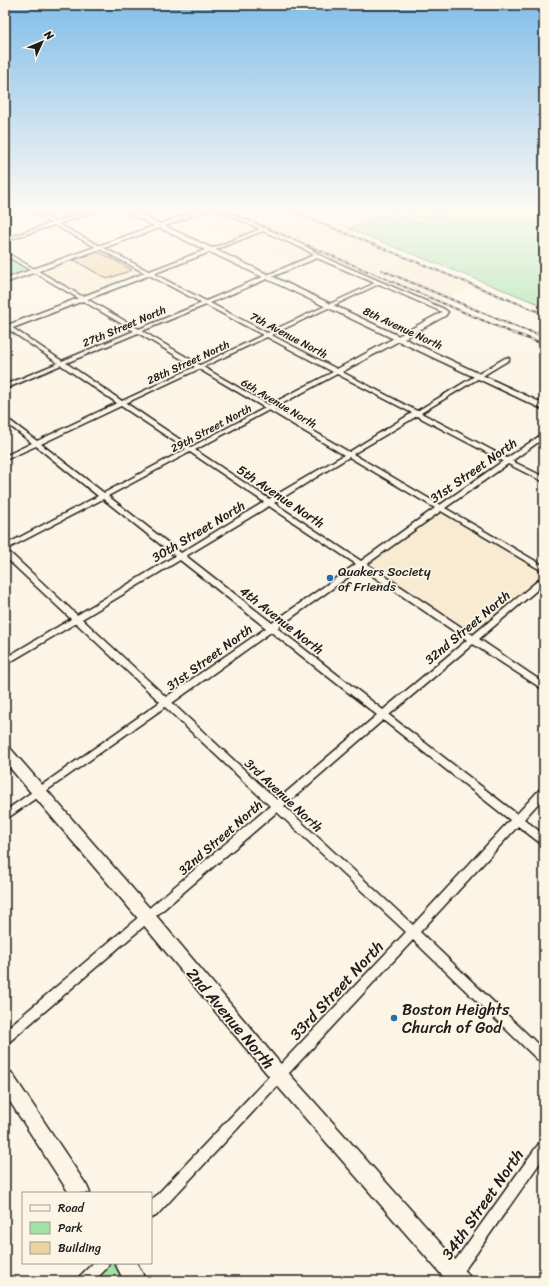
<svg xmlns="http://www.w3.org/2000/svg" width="549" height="1286" font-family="Sriracha,sans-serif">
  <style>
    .built { fill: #f8ebd1 }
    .green { fill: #a3e0a6; stroke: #607e61 }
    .building { fill: #edd3a2; stroke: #1c1c1c }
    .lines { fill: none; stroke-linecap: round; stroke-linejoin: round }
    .street-casing { stroke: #1c1c1c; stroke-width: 3 }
    .secondary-casing { stroke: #1c1c1c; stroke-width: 3 }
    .street { fill: #fcf5e5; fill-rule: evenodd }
    .secondary { fill: #fcf5e5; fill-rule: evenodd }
    .rail-far1-casing { stroke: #1c1c1c; stroke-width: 2 }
    .rail-casing { stroke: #1c1c1c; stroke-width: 2.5 }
    .rail-far1 { stroke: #fcf5e5; stroke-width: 1; stroke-dasharray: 3.5; stroke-linecap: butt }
    .rail { stroke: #fcf5e5; stroke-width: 1.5; stroke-dasharray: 4.5; stroke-linecap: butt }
    .poi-dot { fill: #1f6fb2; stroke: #fcf5e5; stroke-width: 1.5 }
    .labels { text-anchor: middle; stroke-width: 3.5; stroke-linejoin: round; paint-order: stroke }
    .far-street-label { font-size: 11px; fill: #1c1c1c; stroke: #fcf5e5 }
    .street-label { font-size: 13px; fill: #1c1c1c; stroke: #fcf5e5 }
    .poi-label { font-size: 13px; fill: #1c1c1c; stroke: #fcf5e5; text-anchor: start }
    .near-street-label { font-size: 16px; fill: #1c1c1c; stroke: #fcf5e5 }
    .near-poi-label { font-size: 16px; fill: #1c1c1c; stroke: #fcf5e5; text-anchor: start }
  </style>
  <rect width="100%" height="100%" fill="#fcf5e5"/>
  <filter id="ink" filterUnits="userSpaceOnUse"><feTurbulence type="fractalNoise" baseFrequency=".025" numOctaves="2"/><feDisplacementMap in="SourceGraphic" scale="8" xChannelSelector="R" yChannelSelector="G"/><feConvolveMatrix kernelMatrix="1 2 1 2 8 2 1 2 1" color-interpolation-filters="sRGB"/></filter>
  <g filter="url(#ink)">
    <path class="built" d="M139,208H215L323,253L296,264L188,216L160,226L129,212Z
      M220,208H283L472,285L440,301Z
      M298,208H382L391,212L349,229Z
      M99,247L149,273L82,299L34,270Z
      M439,509L544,569V579L473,639L361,564Z"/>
    <path class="green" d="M392,208H544V306L349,229L391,212L419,222L452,211L448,210L422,218Z
      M5,253L34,270L5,281Z
      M102,1263H125L136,1281H85Z"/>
    <path class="building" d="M98,252L118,262L132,270L107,279L74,260Z"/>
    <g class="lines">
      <defs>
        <path id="street" d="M23,208H29L55,222L96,208H103L58,224L206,301L314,255L306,250L263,231L212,251L208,250L260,229L213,208H219C235,215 312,246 319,255L444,309L448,312L445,316L342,372L417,411L505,358H509V360L421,413L507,458L544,433V438L512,461L544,477V482L508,464L445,508L544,566V572L441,511L367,564L473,635L541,578L544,577V584L479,639L544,683V690L473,644L389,715L517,814L541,788L544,787V797L524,819L544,835V846L518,826L420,932L544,1050V1064L540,1062L413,940L156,1216L151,1218V1201L406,932L277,812L9,1042L5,1044V1030L270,806L165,707L5,820V811L160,702L76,623L5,665V658L71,619L5,557V551H8L77,615L175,556L103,499L5,550V545L98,496L36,446L5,460V456L32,443L5,422V417L37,441L117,403L61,365L5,389V385L58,363L5,327V323L62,361L134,331L5,255V252L139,329L202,303L54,225L5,241V239L51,223ZM317,258L375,283L267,333L210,303ZM379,284L442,312L337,369L271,335ZM206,305L263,335L200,365L142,331ZM138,333L195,367L122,401L66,363ZM267,337L333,372L269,405L203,367ZM199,369L265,408L191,447L126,403ZM337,374L412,413L349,452L274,408ZM121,406L186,449L104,493L41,444ZM269,410L344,455L269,499L195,450ZM417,416L503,461L440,505L353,454ZM190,452L264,502L181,553L108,496ZM349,457L435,508L361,561L274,503ZM269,506L356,564L272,623L186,556ZM180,560L266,628L166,697L82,619ZM361,568L467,640L383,710L277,628ZM271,632L377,715L277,800L172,703ZM383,720L510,820L413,925L284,806Z
          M544,1140V1157L457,1281H442L444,1276L540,1142Z
          M93,1263H109L107,1268L94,1281H78L80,1276Z"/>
        <path id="secondary" d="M119,208H128L160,224L203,208H213L165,226L544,404V410L210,252L5,331V326L205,250L160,228L5,283V279L154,226Z
          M5,746L10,748L153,912L285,1069L468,1274L471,1281H447L273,1081L141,922L5,762Z
          M5,1069L11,1072L87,1186L90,1193H69L5,1094Z
          M115,1263H137L146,1281H124Z"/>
      </defs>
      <use href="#street" class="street-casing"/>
      <use href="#secondary" class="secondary-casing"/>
      <use href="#street" class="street"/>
      <use href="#secondary" class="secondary"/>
      <defs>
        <path id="rail-far1" d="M220,208L515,334
          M284,208L544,314
          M382,270L519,328L538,334"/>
        <path id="rail" d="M513,333L544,344
          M535,333L544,336"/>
      </defs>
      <use href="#rail-far1" class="rail-far1-casing"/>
      <use href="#rail" class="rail-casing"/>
      <use href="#rail-far1" class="rail-far1"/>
      <use href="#rail" class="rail"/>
    </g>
  </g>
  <linearGradient id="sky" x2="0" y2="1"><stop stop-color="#83beea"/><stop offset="0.54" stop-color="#fefaf3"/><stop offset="1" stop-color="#fefaf3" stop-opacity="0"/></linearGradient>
  <rect width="549" height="388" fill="url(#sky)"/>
  <g class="poi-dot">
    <circle cx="330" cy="578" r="4"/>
    <circle cx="394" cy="1018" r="4"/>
  </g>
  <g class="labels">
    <g class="far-street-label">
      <text transform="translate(124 326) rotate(-23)" y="4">27th Street North</text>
      <text transform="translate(403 328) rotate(25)" y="4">8th Avenue North</text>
      <text transform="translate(289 335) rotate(28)" y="4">7th Avenue North</text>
      <text transform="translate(188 362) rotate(-25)" y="4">28th Street North</text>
      <text transform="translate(279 403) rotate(31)" y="4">6th Avenue North</text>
      <text transform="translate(211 428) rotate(-28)" y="4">29th Street North</text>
    </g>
    <g class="street-label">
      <text transform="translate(473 470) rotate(-35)" y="5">31st Street North</text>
      <text transform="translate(281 496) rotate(34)" y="5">5th Avenue North</text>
      <text transform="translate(198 531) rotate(-31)" y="5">30th Street North</text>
      <text transform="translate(282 620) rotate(38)" y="5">4th Avenue North</text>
      <text transform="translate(467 627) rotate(-40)" y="5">32nd Street North</text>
      <text transform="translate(209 657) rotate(-36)" y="5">31st Street North</text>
      <text transform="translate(284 795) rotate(43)" y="5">3rd Avenue North</text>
      <text transform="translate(220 837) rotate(-41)" y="5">32nd Street North</text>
    </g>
    <g class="poi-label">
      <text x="338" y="576">Quakers Society<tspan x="338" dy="15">of Friends</tspan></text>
    </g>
    <g class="near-street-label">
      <text transform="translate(336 990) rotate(-47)" y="6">33rd Street North</text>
      <text transform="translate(231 1018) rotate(50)" y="6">2nd Avenue North</text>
      <text transform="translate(482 1204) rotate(-55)" y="6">34th Street North</text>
    </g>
    <g class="near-poi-label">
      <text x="402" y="1015">Boston Heights<tspan x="402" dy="18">Church of God</tspan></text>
    </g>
  </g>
  <rect width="549" height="1286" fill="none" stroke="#fcf5e5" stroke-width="20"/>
  <rect x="10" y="10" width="529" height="1266" fill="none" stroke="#1c1c1c" stroke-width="1.5" filter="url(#ink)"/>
  <rect x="22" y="1192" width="130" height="72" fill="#fcf5e5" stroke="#a29e95"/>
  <rect x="30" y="1205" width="20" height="6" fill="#fcf5e5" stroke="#a29e95"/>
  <text x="58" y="1212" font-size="12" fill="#1c1c1c">Road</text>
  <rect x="30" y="1222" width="20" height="12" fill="#a3e0a6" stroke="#a29e95"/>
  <text x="58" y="1232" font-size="12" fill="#1c1c1c">Park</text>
  <rect x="30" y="1242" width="20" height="12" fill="#edd3a2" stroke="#a29e95"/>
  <text x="58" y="1252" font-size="12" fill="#1c1c1c">Building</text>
  <g transform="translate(42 42) rotate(46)" stroke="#fcf5e5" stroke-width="3" paint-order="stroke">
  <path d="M0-3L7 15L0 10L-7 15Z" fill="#1c1c1c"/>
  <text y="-6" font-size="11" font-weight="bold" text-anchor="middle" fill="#1c1c1c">N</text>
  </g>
</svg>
